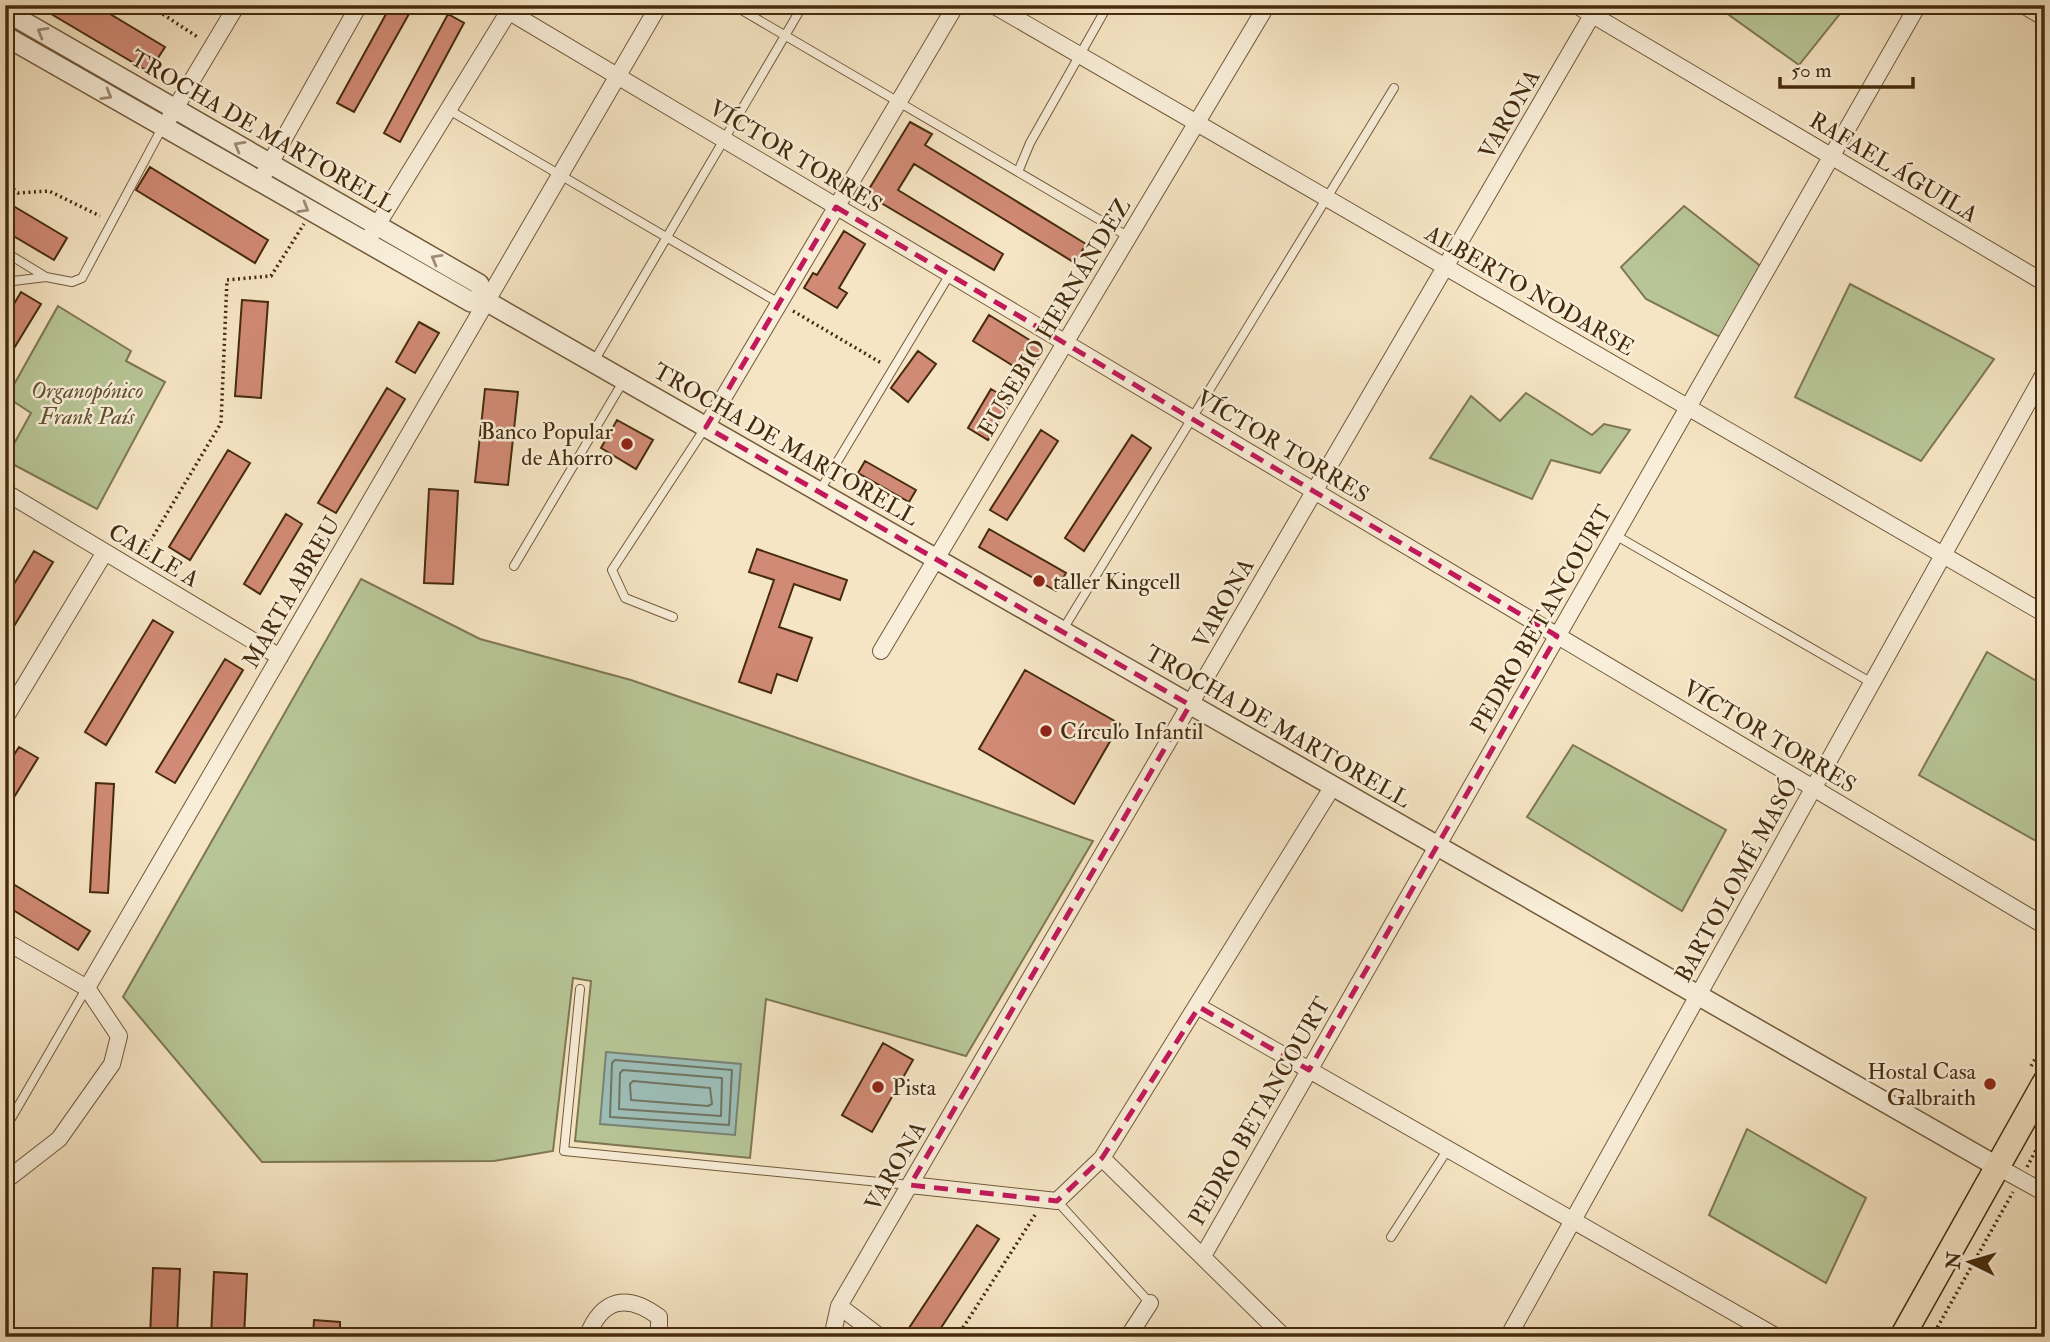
<svg xmlns="http://www.w3.org/2000/svg" width="2050" height="1342" font-family="'IM FELL Double Pica',serif">
  <style>
    .green { fill: #b8c697; stroke: #7e7852; stroke-width: 2 }
    .water { fill: #9dbeb8; stroke: #7a8374; stroke-width: 2 }
    .lines { fill: none; stroke-linecap: round; stroke-linejoin: round }
    .shore { stroke: #717462; stroke-width: 2 }
    .building { fill: #d18a75; stroke: #452b0d; stroke-width: 2 }
    .service-casing { stroke: #715a3b; stroke-width: 10 }
    .minor-casing { stroke: #715a3b; stroke-width: 18 }
    .tertiary-casing { stroke: #715a3b; stroke-width: 22 }
    .primary-casing { stroke: #452b0d; stroke-width: 27 }
    .path { stroke: #452b0d; stroke-width: 3.5; stroke-dasharray: 2 3.5; stroke-linecap: butt }
    .service { stroke: #f9eed9; stroke-width: 8 }
    .minor { stroke: #f9eed9; stroke-width: 16 }
    .tertiary { stroke: #f9eed9; stroke-width: 19 }
    .primary { stroke: #f6e5c4; stroke-width: 24 }
    .oneway { stroke: #9f8c73 }
    .marked { fill: none; stroke: #c2185b; stroke-width: 5; stroke-dasharray: 14 9; stroke-linejoin: round }
    .poi-dot { fill: #8f2418; stroke: #f9eed9; stroke-width: 2.5 }
    .labels { text-anchor: middle; stroke-width: 5; stroke-linejoin: round; paint-order: stroke }
    .street-label { font-size: 23px; fill: #452b0d; stroke: #f9eed9 }
    .park-label { font-size: 23px; font-style: italic; fill: #625230; stroke: #f9eed9 }
    .poi-label { font-size: 23px; fill: #452b0d; stroke: #f9eed9; text-anchor: start }
  </style>
  <rect width="100%" height="100%" fill="#f6e5c4"/>
  <filter id="stains"><feTurbulence type="fractalNoise" baseFrequency=".00286" numOctaves="4"/><feColorMatrix values="0 0 0 0 .2 0 0 0 0 .09 0 0 0 0 .02 0 0 0 .5 -.17"/></filter>
  <radialGradient id="worn" r=".72"><stop offset=".6" stop-color="#630" stop-opacity="0"/><stop offset="1" stop-color="#630" stop-opacity=".3"/></radialGradient>
  <path class="green" d="M1715,5H1847L1799,65Z
    M1684,206L1763,268L1722,338L1646,299L1621,267Z
    M1850,284L1994,359L1921,461L1795,397Z
    M58,306L131,351L126,361L165,382L97,509L5,460L31,413L7,397Z
    M1526,393L1592,435L1604,424L1630,430L1600,473L1551,460L1532,499L1430,458L1471,396L1500,421Z
    M361,579L480,639L631,680L1093,841L966,1056L766,999L750,1158L575,1141L591,981L573,978L553,1151L494,1161L262,1162L123,997Z
    M1987,652L2045,686V846L1919,775Z
    M1573,745L1726,830L1682,911L1527,817Z
    M1747,1129L1866,1198L1826,1283L1709,1215Z"/>
  <path class="water" d="M606,1052L741,1064L735,1135L600,1124Z"/>
  <g class="lines">
    <path class="shore" d="M615,1060L732,1070L729,1125L610,1117L612,1063Z
      M623,1070L722,1078L721,1116L619,1109L620,1073Z
      M633,1081L710,1088L712,1104L708,1106L631,1100L630,1084Z"/>
  </g>
  <path class="building" d="M36,5H95L165,47L149,72Z
    M391,5H414L354,112L337,103Z
    M448,14L464,23L400,142L384,133Z
    M910,122L932,134L925,145L1086,244L1075,263L914,164L898,190L1003,254L994,270L866,194Z
    M150,167L268,240L255,263L136,190Z
    M5,201L67,238L54,260L5,231Z
    M844,231L865,244L839,288L847,293L837,308L804,288L813,273L817,275Z
    M21,292L41,304L5,363V319Z
    M242,300L268,302L261,398L235,396Z
    M989,315L1044,349L1028,375L973,341Z
    M419,322L439,333L415,373L396,362Z
    M918,351L936,364L908,402L891,388Z
    M387,388L405,399L336,513L318,503Z
    M485,389L518,392L508,485L475,482Z
    M991,389L1011,401L988,440L968,428Z
    M617,420L653,440L636,469L601,448Z
    M1041,430L1058,441L1007,520L990,510Z
    M1132,435L1151,448L1084,551L1065,538Z
    M228,450L250,463L190,560L169,547Z
    M865,461L916,490L909,502L858,473Z
    M429,489L458,491L453,584L424,583Z
    M286,514L302,524L260,594L244,584Z
    M989,529L1066,573L1056,591L979,547Z
    M757,549L847,580L840,600L794,584L779,627L812,638L797,681L777,674L771,693L739,682L774,580L749,572Z
    M34,551L53,562L5,641V599Z
    M153,620L173,632L106,745L85,732Z
    M225,659L243,670L175,783L156,772Z
    M1025,670L1120,724L1074,804L979,749Z
    M19,747L38,758L5,812V769Z
    M96,783L114,784L108,893L90,892Z
    M5,879L90,931L78,950L5,905Z
    M883,1043L913,1060L872,1132L842,1115Z
    M977,1225L999,1239L935,1337H915L907,1331Z
    M153,1268L180,1269L177,1337H150Z
    M214,1272L247,1274L244,1337H211Z
    M314,1320L340,1322V1337H313Z"/>
  <g class="lines">
    <defs>
      <path id="service" d="M733,5L1129,237
        M449,110L779,303
        M1018,172L1030,143L1108,5
        M5,252L46,277
        M5,282L46,277L72,282L82,278L162,128
        M593,363L803,5
        M819,492L950,274
        M1615,535L1872,683
        M514,566L624,380
        M673,617L625,598L612,570L705,428
        M1062,631L1394,88
        M580,989L564,1151L910,1185
        M5,1129L86,989
        M1057,1201L1150,1303
        M1391,1237L1448,1149"/>
      <path id="minor" d="M498,5L2045,926
        M993,5L2045,614
        M1576,5L2045,283
        M2023,5L2045,18
        M170,117L237,5
        M264,174L359,5
        M371,235L509,11
        M706,427L956,5
        M5,492L280,657
        M881,651L1267,5
        M5,718L105,552
        M5,941L87,988L119,1036L112,1064L59,1139L5,1181
        M87,988L659,5
        M1199,1007L1777,1337
        M1102,1158L1284,1337
        M1998,1167L2045,1193
        M910,1185L1057,1201L1102,1158L1333,786
        M1203,1256L1918,5
        M839,1306L880,1337
        M587,1337C602,1298 627,1293 659,1317V1337
        M832,1337L839,1306L1598,5
        M1128,1337L1150,1303
        M1508,1337L2045,372"/>
      <path id="tertiary" d="M5,11L479,284L486,301
        M5,36L471,302L486,301L1998,1167"/>
      <path id="primary" d="M1902,1337L2045,1082"/>
    </defs>
    <use href="#service" class="service-casing"/>
    <use href="#minor" class="minor-casing"/>
    <use href="#tertiary" class="tertiary-casing"/>
    <use href="#primary" class="primary-casing"/>
    <path class="path" d="M149,5L199,38
      M5,182L18,193L49,191L100,216
      M793,311L883,364
      M142,555L221,423L227,280L271,276L304,224
      M2031,1066L2045,1042
      M2027,1167L2045,1133
      M957,1337L1035,1215
      M1932,1337L2013,1192"/>
    <use href="#service" class="service"/>
    <use href="#minor" class="minor"/>
    <use href="#tertiary" class="tertiary"/>
    <use href="#primary" class="primary"/>
  </g>
  <defs><path id="oneway-chevron" d="M-2-3.5L2.5 0L-2 3.5" fill="none" stroke-width="1.6" stroke-linecap="round" stroke-linejoin="round" transform="scale(1.75)"/></defs>
  <g class="oneway">
    <use href="#oneway-chevron" transform="translate(42 32) rotate(-150)"/>
    <use href="#oneway-chevron" transform="translate(107 95) rotate(30)"/>
    <use href="#oneway-chevron" transform="translate(239 146) rotate(-150)"/>
    <use href="#oneway-chevron" transform="translate(304 208) rotate(30)"/>
    <use href="#oneway-chevron" transform="translate(436 259) rotate(-150)"/>
  </g>
  <path class="marked" d="M836,207L1557,636L1309,1070L1199,1007L1102,1158L1057,1201L910,1185L1190,705L706,427Z"/>
  <g class="poi-dot">
    <circle cx="627" cy="444" r="7"/>
    <circle cx="1039" cy="581" r="7"/>
    <circle cx="1046" cy="731" r="7"/>
    <circle cx="1990" cy="1084" r="7"/>
    <circle cx="878" cy="1087" r="7"/>
  </g>
  <g class="labels">
    <g class="street-label">
      <text transform="translate(1509 114) rotate(-60)" y="8">VARONA</text>
      <text transform="translate(263 131) rotate(30)" y="8">TROCHA DE MARTORELL</text>
      <text transform="translate(796 156) rotate(31)" y="8">VÍCTOR TORRES</text>
      <text transform="translate(1894 167) rotate(31)" y="8">RAFAEL ÁGUILA</text>
      <text transform="translate(1530 290) rotate(30)" y="8">ALBERTO NODARSE</text>
      <text transform="translate(1054 317) rotate(-59)" y="8">EUSEBIO HERNÁNDEZ</text>
      <text transform="translate(786 444) rotate(30)" y="8">TROCHA DE MARTORELL</text>
      <text transform="translate(1283 446) rotate(31)" y="8">VÍCTOR TORRES</text>
      <text transform="translate(154 555) rotate(31)" y="8">CALLE A</text>
      <text transform="translate(291 592) rotate(-60)" y="8">MARTA ABREU</text>
      <text transform="translate(1223 603) rotate(-60)" y="8">VARONA</text>
      <text transform="translate(1541 619) rotate(-60)" y="8">PEDRO BETANCOURT</text>
      <text transform="translate(1278 726) rotate(30)" y="8">TROCHA DE MARTORELL</text>
      <text transform="translate(1770 736) rotate(31)" y="8">VÍCTOR TORRES</text>
      <text transform="translate(1736 880) rotate(-61)" y="8">BARTOLOMÉ MASÓ</text>
      <text transform="translate(1259 1111) rotate(-60)" y="8">PEDRO BETANCOURT</text>
      <text transform="translate(895 1166) rotate(-60)" y="8">VARONA</text>
    </g>
    <g class="park-label">
      <text x="87" y="398">Organopónico<tspan x="87" dy="26">Frank País</tspan></text>
    </g>
    <g class="poi-label">
      <text x="613" y="439" text-anchor="end">Banco Popular<tspan x="613" dy="26">de Ahorro</tspan></text>
      <text x="1053" y="589">taller Kingcell</text>
      <text x="1060" y="739">Círculo Infantil</text>
      <text x="1976" y="1079" text-anchor="end">Hostal Casa<tspan x="1976" dy="26">Galbraith</tspan></text>
      <text x="892" y="1095">Pista</text>
    </g>
  </g>
  <rect width="2050" height="1342" fill="none" stroke="#f6e5c4" stroke-width="28"/>
  <rect x="7" y="7" width="2036" height="1328" fill="none" stroke="#452b0d" stroke-width="3.5"/>
  <rect x="14" y="14" width="2022" height="1314" fill="none" stroke="#452b0d" stroke-width="2"/>
  <g transform="translate(1970 1262) rotate(275)" stroke="#f9eed9" stroke-width="5" paint-order="stroke">
  <path d="M0-5L12 26L0 18L-12 26Z" fill="#452b0d"/>
  <text y="-10" font-size="19" font-weight="bold" text-anchor="middle" fill="#452b0d">N</text>
  </g>
  <path d="M1780 77v10h133v-10" fill="none" stroke="#452b0d" stroke-width="3.5"/>
  <text x="1791" y="77" font-size="21" fill="#452b0d" stroke="#f9eed9" stroke-width="5" paint-order="stroke">50 m</text>
  <rect width="100%" height="100%" filter="url(#stains)"/>
  <rect width="100%" height="100%" fill="url(#worn)"/>
</svg>
